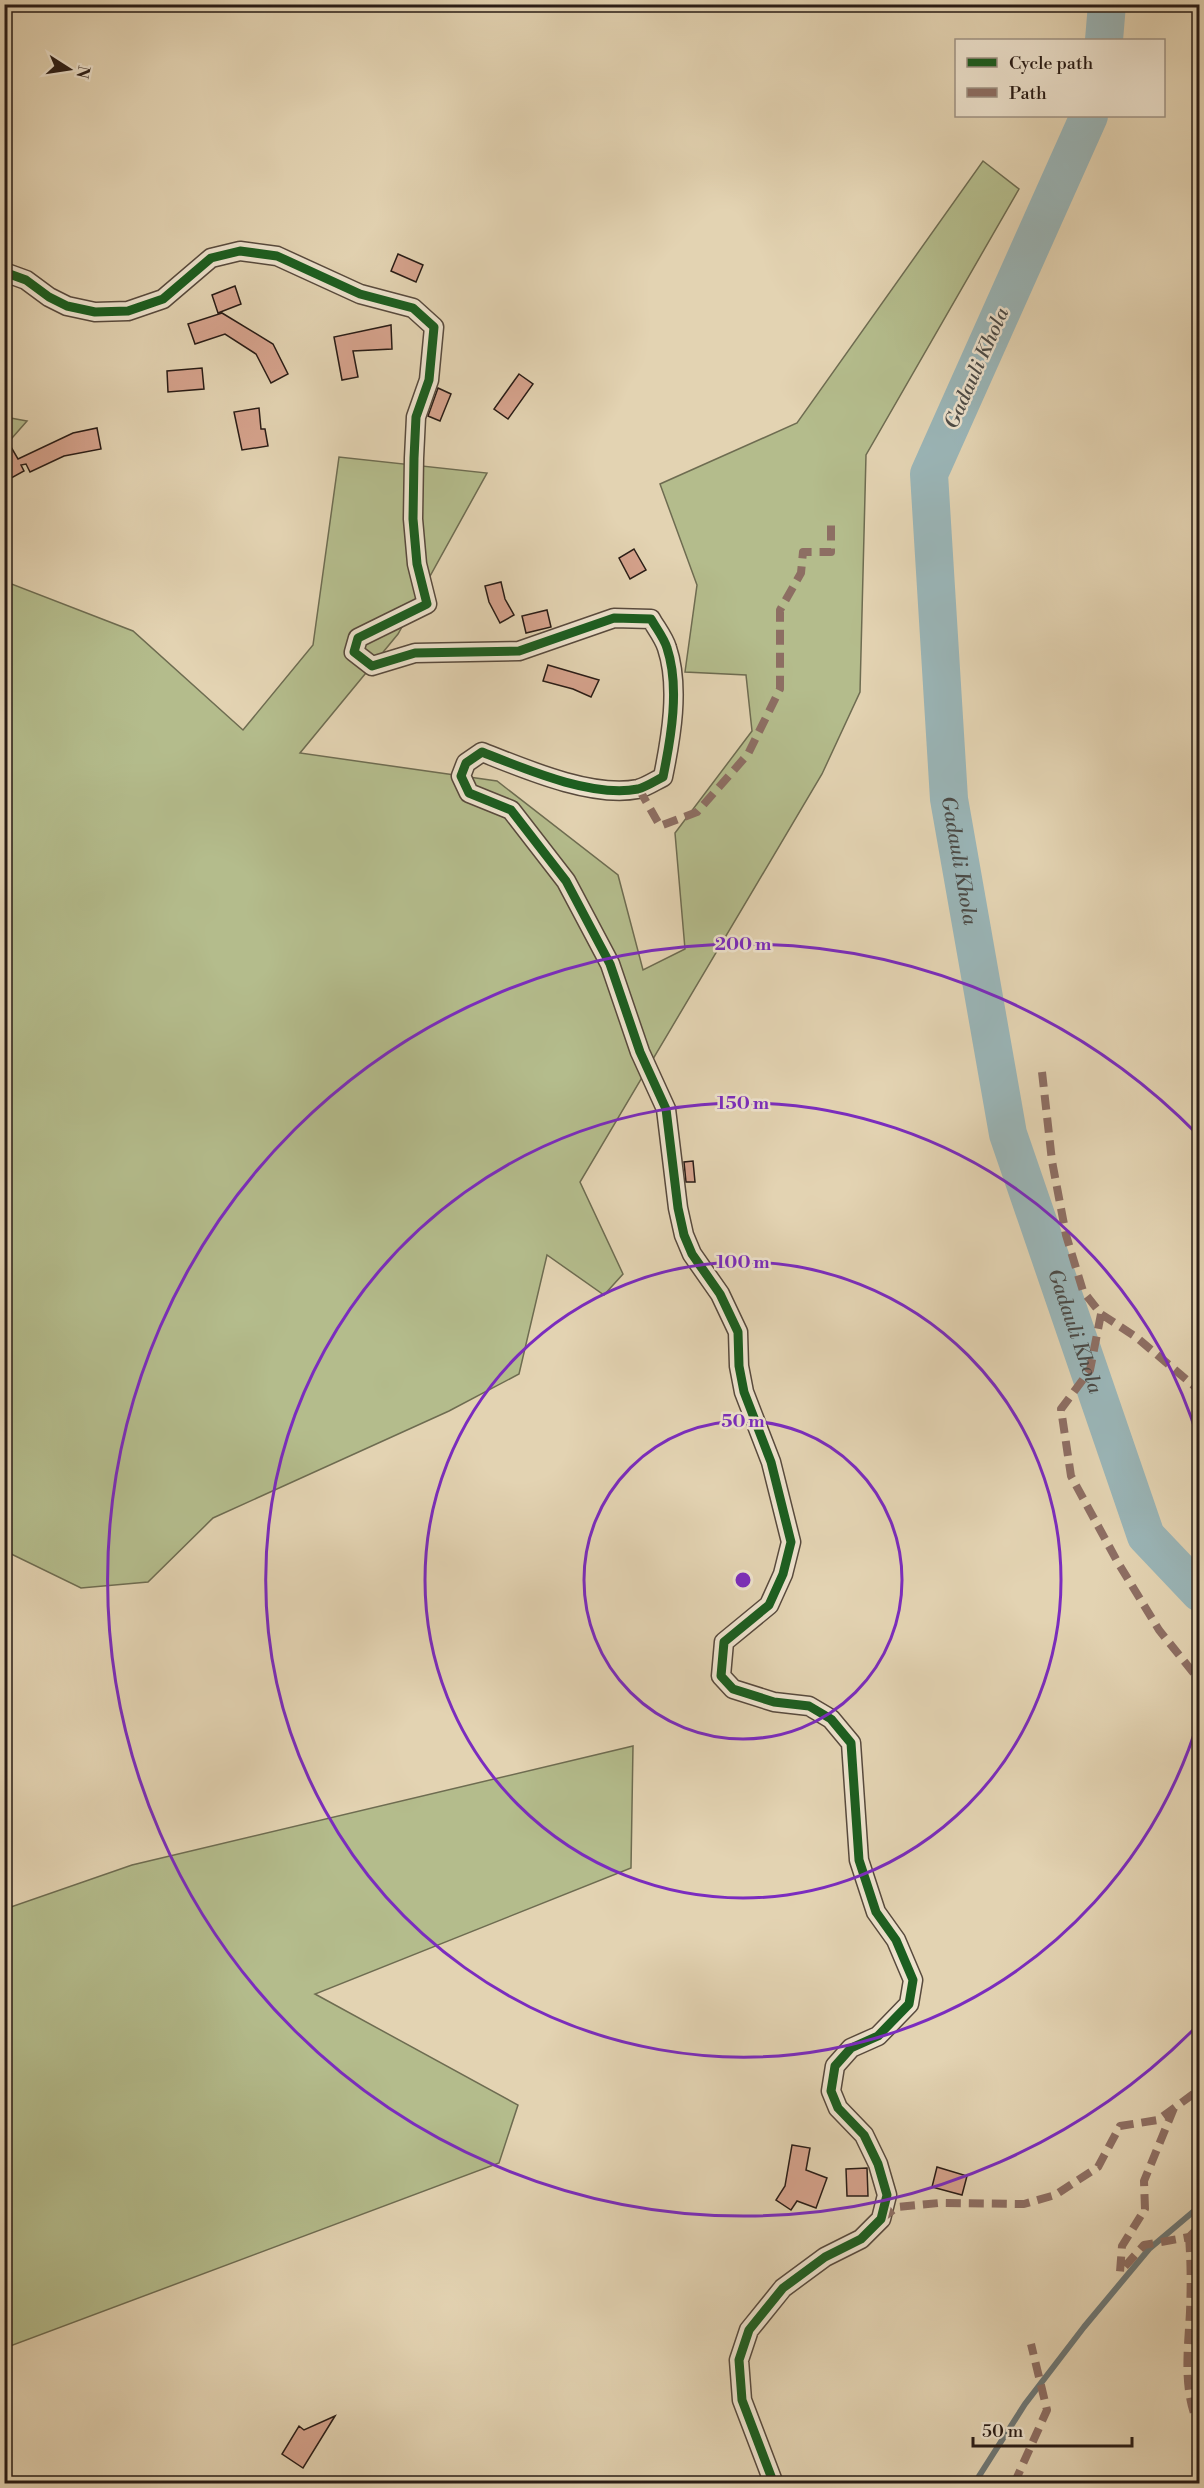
<svg xmlns="http://www.w3.org/2000/svg" width="1204" height="2488" font-family="'Libre Bodoni',serif">
  <style>
    .green { fill: #b4bc8c; stroke: #6e6c51; stroke-width: 1.5 }
    .lines { fill: none; stroke-linecap: round; stroke-linejoin: round }
    .stream { stroke: #6d7877; stroke-width: 6 }
    .river { stroke: #9ab5b7; stroke-width: 38 }
    .building { fill: #d5a28c; stroke: #291c16; stroke-width: 1.5 }
    .minor-casing { stroke: #584a3d; stroke-width: 21 }
    .minor { stroke: #ede2cd; stroke-width: 18 }
    .quiet { stroke: #8d6e63; stroke-width: 8; stroke-dasharray: 15 8; stroke-linecap: butt }
    .cycleway-casing { stroke: #ede2cd; stroke-width: 13 }
    .cycleway { stroke: #1b5e20; stroke-width: 9 }
    .ring { fill: none; stroke: #7b2cbf; stroke-width: 3 }
    .labels { text-anchor: middle; stroke-width: 5; stroke-linejoin: round; paint-order: stroke }
    .water-label { font-size: 20px; font-style: italic; fill: #4b4a46; stroke: #ede2cd }
    .centre { fill: #7b2cbf; stroke: #ede2cd; stroke-width: 3 }
    .ring-label { font-size: 18px; text-anchor: middle; font-weight: bold; fill: #7b2cbf; stroke: #ede2cd; stroke-width: 5; stroke-linejoin: round; paint-order: stroke }
  </style>
  <rect width="100%" height="100%" fill="#e3d3b2"/>
  <filter id="stains"><feTurbulence type="fractalNoise" baseFrequency=".00333" numOctaves="4"/><feColorMatrix values="0 0 0 0 .2 0 0 0 0 .09 0 0 0 0 .02 0 0 0 .5 -.17"/></filter>
  <radialGradient id="worn" r=".72"><stop offset=".6" stop-color="#630" stop-opacity="0"/><stop offset="1" stop-color="#630" stop-opacity=".3"/></radialGradient>
  <path class="green" d="M983,161L1019,189L866,455L860,692L822,774L580,1182L623,1274L604,1295L547,1255L519,1374L449,1411L213,1518L148,1582L81,1588L5,1551L4,581L133,631L243,730L313,645L339,457L487,473L398,634L300,753L497,781L618,875L643,970L685,949L675,833L752,731L746,675L685,672L697,585L660,484L797,423Z
    M5,417L27,421L5,446Z
    M633,1746L631,1868L315,1994L518,2105L499,2163L5,2348V1909L132,1865Z"/>
  <g class="lines">
    <path class="stream" d="M974,2484L1025,2404L1084,2327L1149,2249L1200,2206"/>
    <g class="river">
      <path d="M1104,40L1107,4"/>
      <path id="s1" d="M1089,116L929,474L949,799L1008,1134L1146,1536L1200,1593"/>
    </g>
  </g>
  <path class="building" d="M398,254L423,265L416,282L391,271Z
    M235,286L241,304L218,313L212,295Z
    M222,313L273,344L288,374L271,383L256,354L225,334L195,344L188,324Z
    M391,325L392,349L353,351L358,377L342,380L334,337Z
    M202,368L204,389L168,392L167,371Z
    M519,374L533,384L508,419L494,409Z
    M438,388L451,394L440,421L428,416Z
    M259,408L261,429H265L268,446L242,450L234,412Z
    M97,428L101,449L64,456L30,472L26,464L21,465L24,471L4,482V435L18,459L73,433Z
    M634,549L646,570L630,579L619,558Z
    M501,582L505,599L514,615L500,623L489,602L485,586Z
    M547,610L551,627L526,633L522,616Z
    M548,665L599,680L591,697L573,689L543,681Z
    M693,1161L695,1182H686L684,1162Z
    M792,2145L810,2148L806,2170L827,2178L816,2208L797,2201L791,2210L776,2200L785,2186Z
    M937,2167L967,2176L962,2195L932,2187Z
    M867,2168L868,2196H847L846,2169Z
    M335,2416L303,2468L282,2454L299,2426L304,2430Z"/>
  <g class="lines">
    <defs>
      <path id="minor" d="M4,272L26,280L49,297L67,306L95,312L128,311L163,299L211,258L240,251L277,256L360,294L413,308L434,327L429,380L416,417L414,458L413,519L417,564L427,604L358,638L354,652L372,666L415,653L519,651L614,618L651,619C656,628 664,638 667,648C680,687 671,738 663,777C655,781 646,787 638,789C592,798 525,769 482,752L466,763L461,776L469,793L511,810L566,881L610,964L640,1052L666,1109L678,1208L684,1235L692,1254L720,1294L738,1332L739,1366L744,1392L771,1462L791,1542L783,1574L769,1605L724,1642L721,1676L733,1689L774,1702L809,1706L831,1719L851,1743L859,1860L876,1912L896,1940L913,1980L909,2004L878,2036L851,2048L835,2066L831,2091L838,2108L864,2135L878,2164L887,2195L881,2219L861,2239L825,2257L783,2288L749,2330L739,2360L742,2400L774,2484"/>
    </defs>
    <use href="#minor" class="minor-casing"/>
    <use href="#minor" class="minor"/>
    <path class="quiet" d="M639,789L660,826L697,812L748,754L780,689V610L801,573L803,552H831V524
      M1042,1072L1052,1161L1066,1235L1083,1291L1101,1314L1136,1337L1200,1391
      M1101,1314L1090,1370L1061,1409L1071,1476L1117,1561L1159,1630L1200,1681
      M1174,2108L1144,2181L1145,2209L1122,2246L1120,2272L1144,2245L1189,2237L1200,2226
      M881,2219L897,2207L939,2203L1024,2204L1055,2195L1098,2167L1120,2126L1158,2120L1200,2089
      M1189,2237C1191,2262 1191,2287 1190,2312C1188,2351 1182,2392 1200,2428
      M1014,2484L1047,2410L1031,2344"/>
    <defs>
      <path id="cycleway" d="M4,272L26,280L49,297L67,306L95,312L128,311L163,299L211,258L240,251L277,256L360,294L413,308L434,327L429,380L416,417L414,458L413,519L417,564L427,604L358,638L354,652L372,666L415,653L519,651L614,618L651,619C656,628 664,638 667,648C680,687 671,738 663,777C655,781 646,787 638,789C592,798 525,769 482,752L466,763L461,776L469,793L511,810L566,881L610,964L640,1052L666,1109L678,1208L684,1235L692,1254L720,1294L738,1332L739,1366L744,1392L771,1462L791,1542L783,1574L769,1605L724,1642L721,1676L733,1689L774,1702L809,1706L831,1719L851,1743L859,1860L876,1912L896,1940L913,1980L909,2004L878,2036L851,2048L835,2066L831,2091L838,2108L864,2135L878,2164L887,2195L881,2219L861,2239L825,2257L783,2288L749,2330L739,2360L742,2400L774,2484"/>
    </defs>
    <use href="#cycleway" class="cycleway-casing"/>
    <use href="#cycleway" class="cycleway"/>
  </g>
  <g class="ring">
    <circle cx="743" cy="1580" r="159"/>
    <circle cx="743" cy="1580" r="318"/>
    <path d="M1199 1719A477 477 0 1 1 1199 1441"/>
    <path d="M1197 2026A636 636 0 1 1 1197 1134"/>
  </g>
  <g class="labels">
    <g class="water-label">
      <text transform="translate(976 368) rotate(-66)" y="7">Gadauli Khola</text>
      <text dy="7" stroke="none"><textPath href="#s1" startOffset="780">Gadauli Khola</textPath></text>
      <text dy="7" stroke="none"><textPath href="#s1" startOffset="1266">Gadauli Khola</textPath></text>
    </g>
  </g>
  <circle cx="743" cy="1580" r="9" class="centre"/>
  <g class="ring-label">
    <text x="743" y="950">200 m</text>
    <text x="743" y="1109">150 m</text>
    <text x="743" y="1268">100 m</text>
    <text x="743" y="1427">50 m</text>
  </g>
  <rect width="1204" height="2488" fill="none" stroke="#e3d3b2" stroke-width="24"/>
  <rect x="6" y="6" width="1192" height="2476" fill="none" stroke="#291c16" stroke-width="3"/>
  <rect x="12" y="12" width="1180" height="2464" fill="none" stroke="#291c16" stroke-width="1.5"/>
  <rect x="955" y="39" width="210" height="78" fill="#ede2cd" stroke="#9f9384" stroke-width="1.5"/>
  <rect x="967" y="58" width="30" height="9" fill="#1b5e20" stroke="#9f9384" stroke-width="1.5"/>
  <text x="1009" y="69" font-size="18" fill="#291c16">Cycle path</text>
  <rect x="967" y="88" width="30" height="9" fill="#8d6e63" stroke="#9f9384" stroke-width="1.5"/>
  <text x="1009" y="99" font-size="18" fill="#291c16">Path</text>
  <g transform="translate(69 69) rotate(102)" stroke="#ede2cd" stroke-width="4.5" paint-order="stroke">
  <path d="M0-4.5L10 22L0 15L-10 22Z" fill="#291c16"/>
  <text y="-9" font-size="16" font-weight="bold" text-anchor="middle" fill="#291c16">N</text>
  </g>
  <path d="M973 2437v9h159v-9" fill="none" stroke="#291c16" stroke-width="3"/>
  <text x="982" y="2437" font-size="18" fill="#291c16" stroke="#ede2cd" stroke-width="4.5" paint-order="stroke">50 m</text>
  <rect width="100%" height="100%" filter="url(#stains)"/>
  <rect width="100%" height="100%" fill="url(#worn)"/>
</svg>
